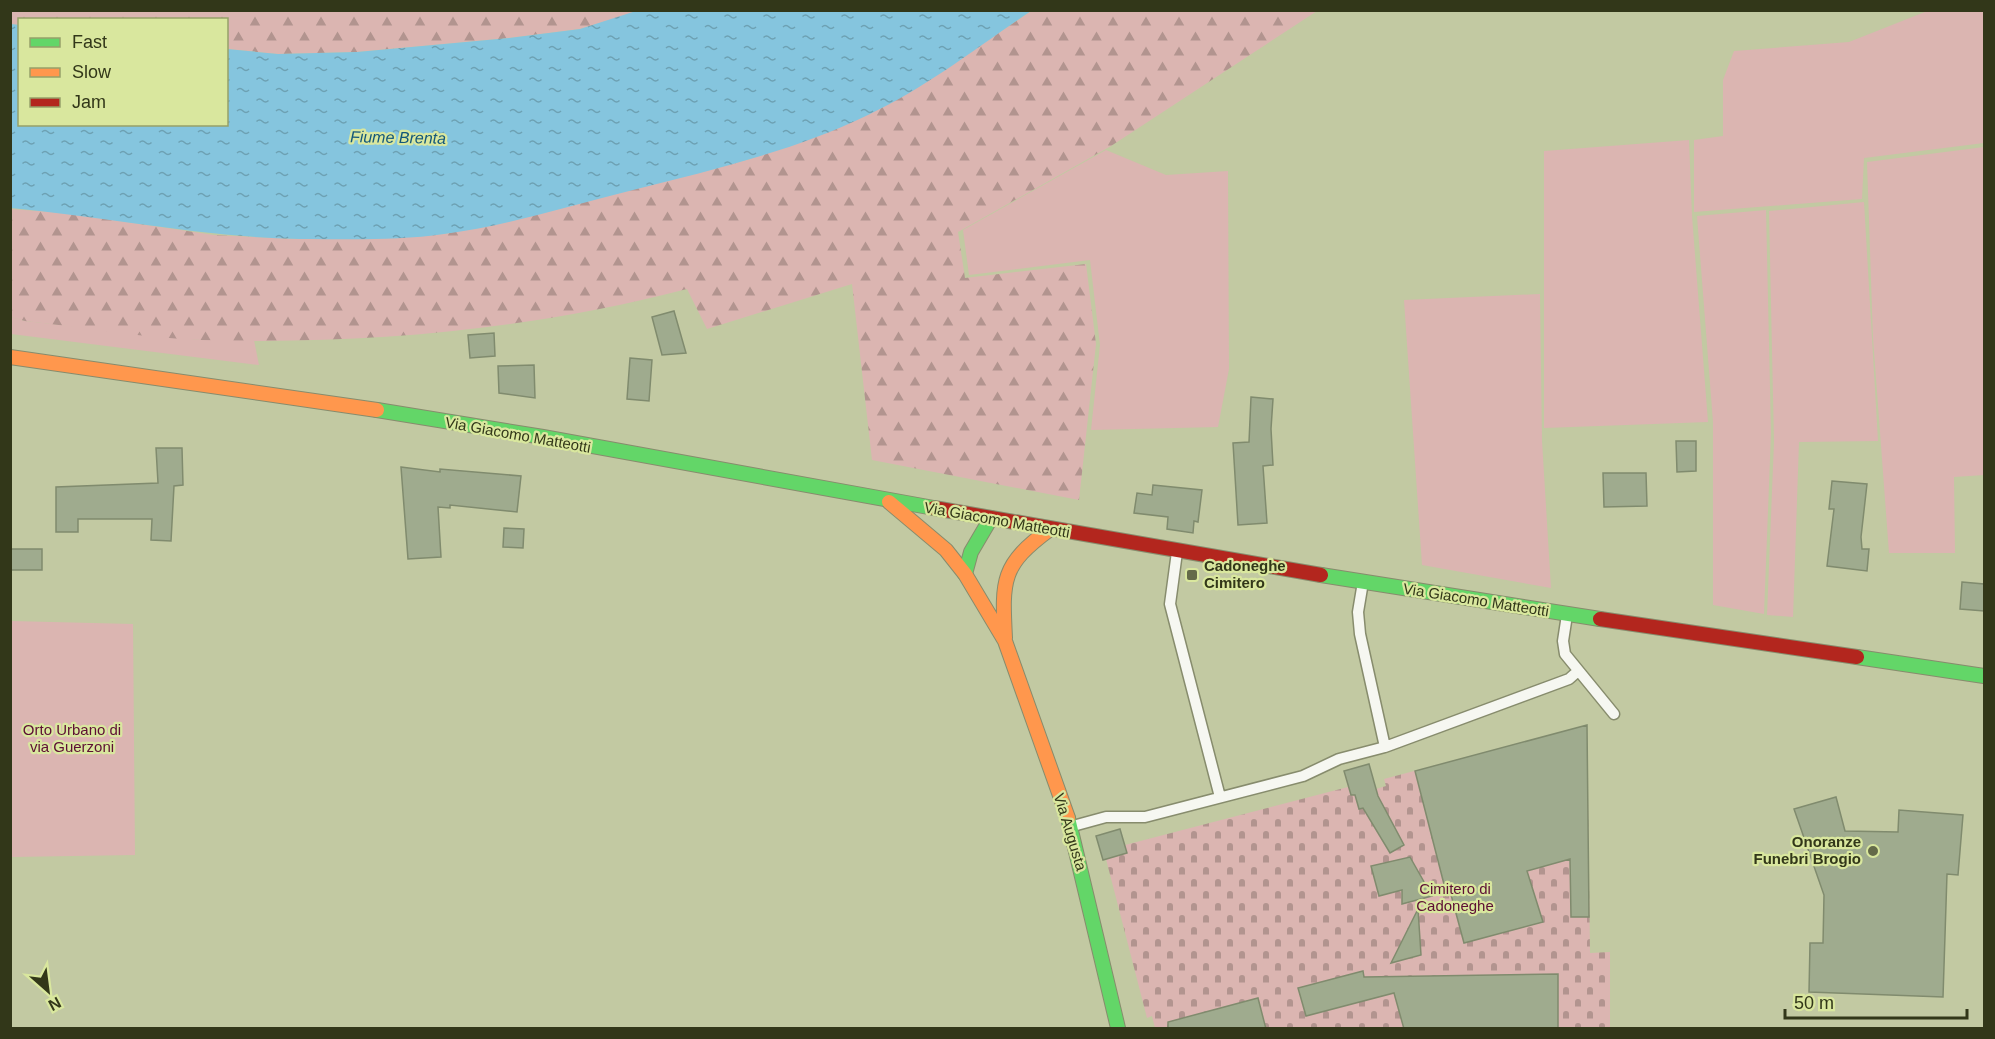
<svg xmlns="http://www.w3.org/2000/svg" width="1995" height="1039" font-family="Helvetica,sans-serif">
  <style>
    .green { fill: #dbb5b1 }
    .forest { fill: url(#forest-firs) }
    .cemetery { fill: url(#cemetery-stones) }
    .water { fill: url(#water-ripples) }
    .building { fill: #9fab8e; stroke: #808b6e; stroke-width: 1.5 }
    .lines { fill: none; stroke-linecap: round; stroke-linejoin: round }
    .lane-casing { stroke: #878c6d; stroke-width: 13 }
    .fast-casing { stroke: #878c6d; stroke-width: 16 }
    .slow-casing { stroke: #878c6d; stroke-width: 16 }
    .jam-casing { stroke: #878c6d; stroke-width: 16 }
    .lane { stroke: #f6f7f1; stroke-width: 10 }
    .fast { stroke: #63d668; stroke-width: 14 }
    .slow { stroke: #ff974d; stroke-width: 14 }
    .jam { stroke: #b3261e; stroke-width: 14 }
    .poi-dot { fill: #646a49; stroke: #d9e79e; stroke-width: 2 }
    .labels { text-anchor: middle; stroke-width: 4.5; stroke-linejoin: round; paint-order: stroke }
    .street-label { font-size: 15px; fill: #323719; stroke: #d9e79e }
    .poi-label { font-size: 15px; font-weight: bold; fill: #323719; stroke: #d9e79e; text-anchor: start }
    .park-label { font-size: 15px; fill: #5d0e34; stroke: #d9e79e }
    .water-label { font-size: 16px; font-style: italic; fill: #13577a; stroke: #d9e79e }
  </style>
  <defs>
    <pattern id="forest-firs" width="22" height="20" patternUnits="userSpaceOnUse" patternTransform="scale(1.5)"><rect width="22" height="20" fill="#dbb5b1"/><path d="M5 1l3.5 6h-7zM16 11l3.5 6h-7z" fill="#b2948f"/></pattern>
    <pattern id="cemetery-stones" width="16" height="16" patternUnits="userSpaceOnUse" patternTransform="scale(1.5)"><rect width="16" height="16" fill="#dbb5b1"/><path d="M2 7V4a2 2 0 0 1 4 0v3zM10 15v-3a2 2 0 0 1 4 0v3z" fill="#b2948f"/></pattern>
    <pattern id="water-ripples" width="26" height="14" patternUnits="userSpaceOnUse" patternTransform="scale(1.5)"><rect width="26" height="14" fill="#85c5de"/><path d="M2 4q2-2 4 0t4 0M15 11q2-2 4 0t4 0" fill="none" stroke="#6da1b3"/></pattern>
  </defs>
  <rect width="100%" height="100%" fill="#c2c9a2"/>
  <path class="green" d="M1930,10L1984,11V143L1864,158L1862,199L1694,212V140L1723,136V80L1734,51L1849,42Z
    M1689,140L1692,216L1708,422L1544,428V151Z
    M1984,147V475L1954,477L1955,553H1889L1873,338L1867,162Z
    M1106,150L1166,175L1228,171L1229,369L1218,427L1091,430L1100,345L1090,260L969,275L963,230Z
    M1864,202L1878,441L1799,442L1793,617L1767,615L1774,442L1769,211Z
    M1766,210L1771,433L1764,614L1713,605V422L1697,216Z
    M1540,294L1542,441L1551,588L1422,565L1404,300Z
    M11,317L25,321L200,340H254L259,365L11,334Z
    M11,621L133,624L135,855L11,857Z"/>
  <path class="forest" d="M11,10L639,11L580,29L509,38L357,52L278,54L227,49L226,20H20L19,25L11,24Z
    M1031,11H1317L1111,146L958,232L965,278L1086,264L1096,344L1079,500L872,460L852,284L707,329L687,289C530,330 364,345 201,340C142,338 83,327 25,321L11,317L10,209L66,213L214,235L299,239L444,234L516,219L750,159L923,84Z"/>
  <path class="cemetery" d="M1587,725L1590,953L1610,952V1028H1155L1152,1016L1147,1018L1106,859L1096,836L1120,829L1125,845L1348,787L1344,772L1369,764L1376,789L1386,786L1384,779Z"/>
  <path class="water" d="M639,10L1031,11C979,46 926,88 868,115C794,151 712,170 633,190C571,205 508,226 444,234C397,241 346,239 299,239C202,237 107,217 11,208V24L19,25L20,124H226L227,49L278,54L357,52L509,38L580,29Z"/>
  <path class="building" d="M674,311L686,353L662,355L652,317Z
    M494,333L495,356L470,358L468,335Z
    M630,358L652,360L649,401L627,399Z
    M534,365L535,398L499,393L498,366Z
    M1251,397L1273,399L1271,429L1273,465L1263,466L1267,523L1238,525L1233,443L1249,442Z
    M1676,441H1696V471L1677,472Z
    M156,448H182L183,485L174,486L171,541L151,540L152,519H78V532H56V487L158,483Z
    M401,467L440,472V469L521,476L517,512L450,505V508L438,507L441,557L408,559Z
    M1603,473H1646L1647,506L1604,507Z
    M1832,481L1867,484L1861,537L1862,549H1869L1867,571L1827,566L1834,509H1829Z
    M1153,485L1202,490L1198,522L1194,521L1193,533L1167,529L1168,517L1134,513L1137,493L1152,495Z
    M504,528L524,529L523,548L503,547Z
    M10,549H42V570H10Z
    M1962,582L1984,584V611L1960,609Z
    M1587,725L1589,917H1571L1570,859L1527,871L1543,922L1464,943L1450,891L1446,892L1415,771Z
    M1369,764L1378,796L1404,845L1390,853L1363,808L1359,809L1355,795H1351L1344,771Z
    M1836,797L1845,831L1898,832L1899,810L1963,815L1958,875L1947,874L1943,997L1809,992L1810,943H1823L1824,895L1794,809Z
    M1120,829L1127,853L1103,860L1096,836Z
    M1410,857L1432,896L1402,904V890L1379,896L1371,866Z
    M1418,909L1421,955L1391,963Z
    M1363,971L1364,977L1558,974V1029H1404L1394,993L1306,1016L1298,988Z
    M1258,998L1266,1029H1168V1022Z"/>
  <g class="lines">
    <defs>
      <path id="lane" d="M1177,552L1170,604L1220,797
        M1567,615L1563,641L1565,654L1614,714
        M1385,747L1569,679L1578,671
        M1073,826L1106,817H1145L1303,776L1339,759L1385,747L1360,634L1358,612L1363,582"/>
      <path id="fast" d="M377,410L543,437L934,508
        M965,574L971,552L991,518
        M1321,575L1600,619
        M1857,657L1984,676
        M1068,818L1118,1028"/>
      <path id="slow" d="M10,357L377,410
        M889,502L946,550L965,574L1005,641L1068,818
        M1005,638C1002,580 1001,565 1050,529"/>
      <path id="jam" d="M934,508L1321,575
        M1600,619L1857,657"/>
    </defs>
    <use href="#lane" class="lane-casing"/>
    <use href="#fast" class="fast-casing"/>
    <use href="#slow" class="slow-casing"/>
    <use href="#jam" class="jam-casing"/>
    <use href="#lane" class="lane"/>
    <use href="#fast" class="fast"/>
    <use href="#slow" class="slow"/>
    <use href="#jam" class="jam"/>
  </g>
  <g class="poi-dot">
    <rect x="1186" y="569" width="12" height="12" rx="3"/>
    <circle cx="1873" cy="851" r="6"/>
  </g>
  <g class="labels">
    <g class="street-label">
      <text transform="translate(518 435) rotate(10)" y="5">Via Giacomo Matteotti</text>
      <text transform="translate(997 520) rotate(10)" y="5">Via Giacomo Matteotti</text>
      <text transform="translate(1476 600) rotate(9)" y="5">Via Giacomo Matteotti</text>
      <text transform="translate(1070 832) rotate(73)" y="5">Via Augusta</text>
    </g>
    <g class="poi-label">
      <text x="1204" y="571">Cadoneghe<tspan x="1204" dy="17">Cimitero</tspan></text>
      <text x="1861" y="847" text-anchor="end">Onoranze<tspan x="1861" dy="17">Funebri Brogio</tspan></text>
    </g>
    <g class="park-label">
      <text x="72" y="735">Orto Urbano di<tspan x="72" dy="17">via Guerzoni</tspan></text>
      <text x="1455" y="894">Cimitero di<tspan x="1455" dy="17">Cadoneghe</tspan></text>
    </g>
    <g class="water-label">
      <text transform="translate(398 137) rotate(1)" y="6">Fiume Brenta</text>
    </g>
  </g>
  <rect width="1995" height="1039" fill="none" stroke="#323719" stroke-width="24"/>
  <rect x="18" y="18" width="210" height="108" fill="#d9e79e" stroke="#96a169" stroke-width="1.5"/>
  <rect x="30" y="38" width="30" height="9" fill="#63d668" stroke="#96a169" stroke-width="1.5"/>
  <text x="72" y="48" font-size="18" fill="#323719">Fast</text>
  <rect x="30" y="68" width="30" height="9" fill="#ff974d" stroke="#96a169" stroke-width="1.5"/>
  <text x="72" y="78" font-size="18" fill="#323719">Slow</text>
  <rect x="30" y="98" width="30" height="9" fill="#b3261e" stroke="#96a169" stroke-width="1.5"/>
  <text x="72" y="108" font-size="18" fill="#323719">Jam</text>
  <g transform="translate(48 991) rotate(152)" stroke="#d9e79e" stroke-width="4.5" paint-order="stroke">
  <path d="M0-4.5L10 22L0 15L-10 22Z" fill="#323719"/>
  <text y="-9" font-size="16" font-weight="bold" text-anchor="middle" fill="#323719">N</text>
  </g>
  <path d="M1785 1009v9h182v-9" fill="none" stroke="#323719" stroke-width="3"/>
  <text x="1794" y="1009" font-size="18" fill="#323719" stroke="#d9e79e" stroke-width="4.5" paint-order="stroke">50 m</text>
</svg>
